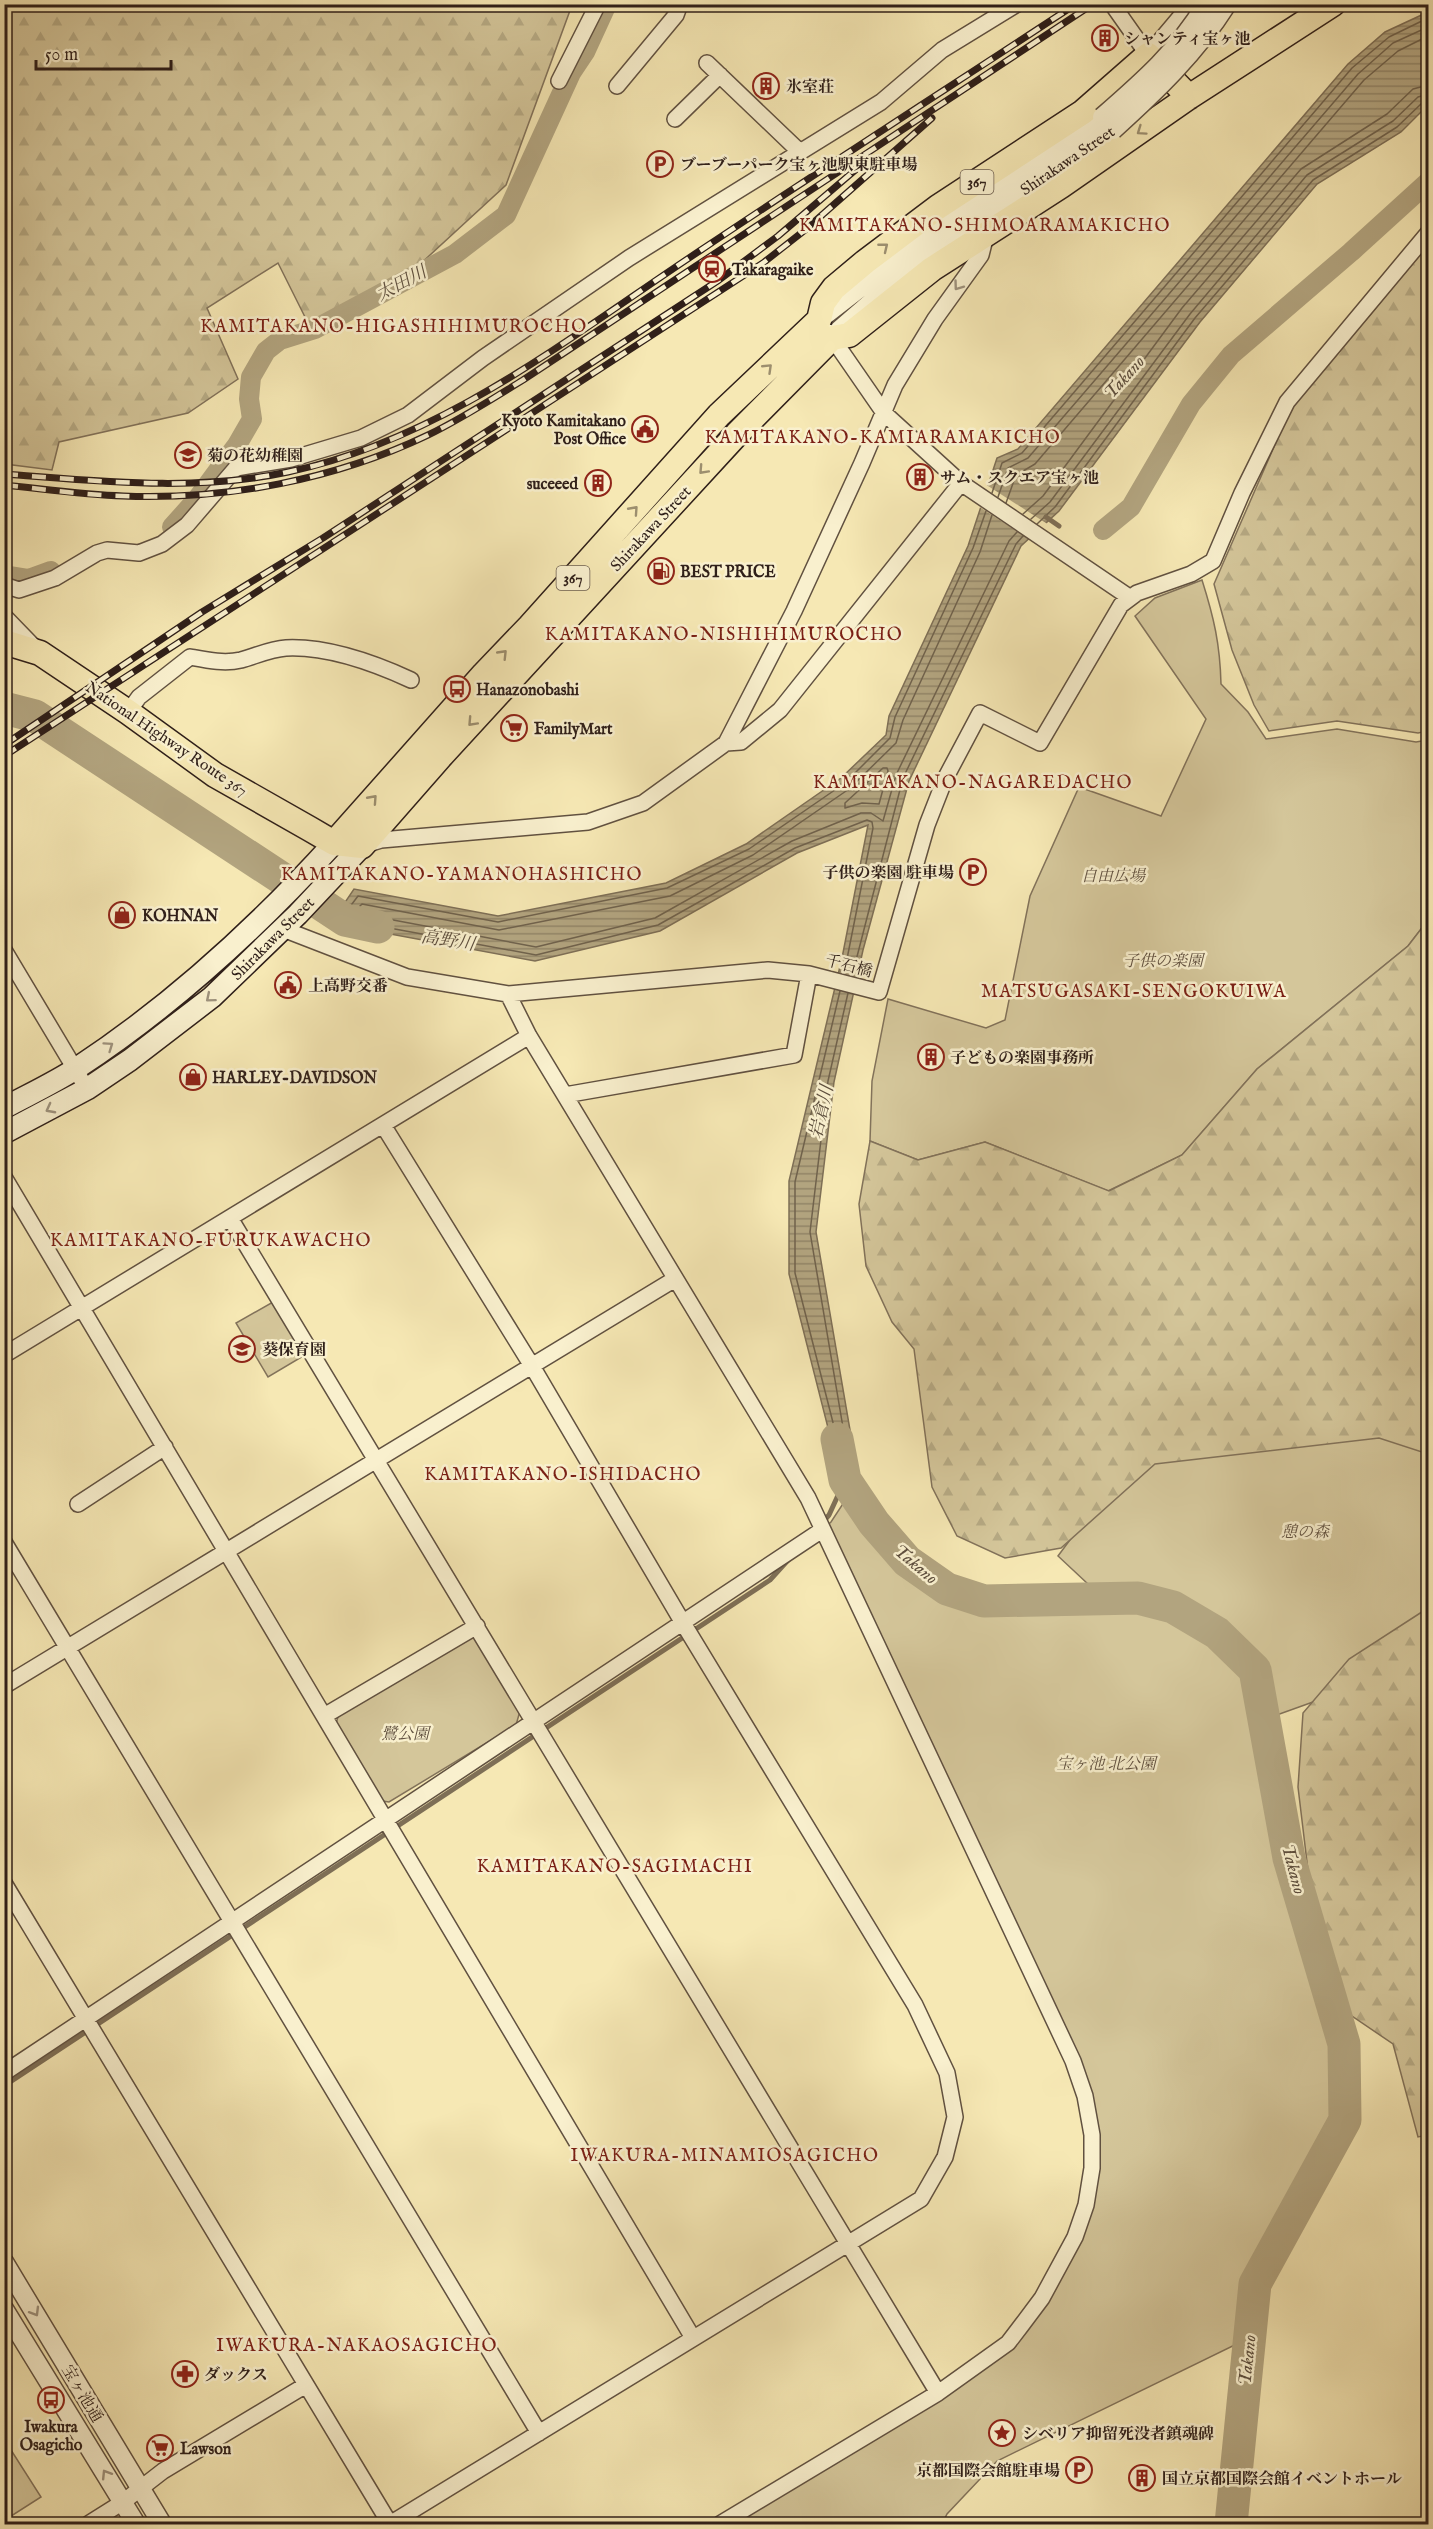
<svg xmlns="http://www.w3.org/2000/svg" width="1433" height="2529" font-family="'IM FELL English','Noto Serif JP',serif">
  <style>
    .green { fill: #d4c69a; stroke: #82725a; stroke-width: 1.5 }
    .forest { fill: url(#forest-firs); stroke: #82725a; stroke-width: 1.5 }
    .water { fill: url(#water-rules); stroke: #7e6f56; stroke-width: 1.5 }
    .pier { fill: #f6e8b4 }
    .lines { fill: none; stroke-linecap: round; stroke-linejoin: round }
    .shore { stroke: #70624c; stroke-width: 1.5 }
    .stream { stroke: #7e6f56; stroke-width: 5 }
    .canal { stroke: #b2a47f; stroke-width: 20 }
    .river { stroke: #b2a47f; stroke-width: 33 }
    .minor-casing { stroke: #615140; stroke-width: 18 }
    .tertiary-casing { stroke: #615140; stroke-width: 21 }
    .secondary-casing { stroke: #2f1f19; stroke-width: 24 }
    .trunk-casing { stroke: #2f1f19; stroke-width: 27 }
    .minor { stroke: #f9f0ce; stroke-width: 15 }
    .tertiary { stroke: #f9f0ce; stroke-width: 18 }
    .secondary { stroke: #f9f0ce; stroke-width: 21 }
    .trunk { stroke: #f6e8b4; stroke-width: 24 }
    .rail-casing { stroke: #2f1f19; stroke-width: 7 }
    .rail { stroke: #f9f0ce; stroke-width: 4.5; stroke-dasharray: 14; stroke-linecap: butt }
    .tertiary-bridge-casing { stroke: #615140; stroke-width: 21; stroke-linecap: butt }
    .tertiary-bridge { stroke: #f9f0ce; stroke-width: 18 }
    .oneway { stroke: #9c8e6e }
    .oneway2 { stroke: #9e927d }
    .labels { text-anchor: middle; stroke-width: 5; stroke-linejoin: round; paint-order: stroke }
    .shield { fill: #f9f0ce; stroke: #6c5e4f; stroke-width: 1.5 }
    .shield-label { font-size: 15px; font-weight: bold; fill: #2f1f19 }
    .poi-label { font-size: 16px; font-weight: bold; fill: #2f1f19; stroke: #f9f0ce; text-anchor: start }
    .street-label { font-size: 16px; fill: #2f1f19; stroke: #f9f0ce }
    .park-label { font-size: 16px; font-style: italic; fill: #615140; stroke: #f9f0ce }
    .neighbourhood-label { font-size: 18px; letter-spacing: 1.5px; fill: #7a1f14; stroke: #f9f0ce }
    .water-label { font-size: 18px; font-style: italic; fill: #5d4e3d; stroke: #f9f0ce }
  </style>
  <defs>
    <pattern id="forest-firs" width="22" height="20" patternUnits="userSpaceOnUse" patternTransform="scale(1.5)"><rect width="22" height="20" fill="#d4c69a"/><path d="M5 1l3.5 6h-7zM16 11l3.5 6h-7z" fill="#b6aa84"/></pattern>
    <pattern id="water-rules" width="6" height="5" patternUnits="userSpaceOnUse" patternTransform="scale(1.5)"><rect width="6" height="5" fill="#b2a47f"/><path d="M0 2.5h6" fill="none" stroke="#918567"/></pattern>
  </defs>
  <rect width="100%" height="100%" fill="#f6e8b4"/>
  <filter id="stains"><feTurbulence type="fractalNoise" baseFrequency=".00333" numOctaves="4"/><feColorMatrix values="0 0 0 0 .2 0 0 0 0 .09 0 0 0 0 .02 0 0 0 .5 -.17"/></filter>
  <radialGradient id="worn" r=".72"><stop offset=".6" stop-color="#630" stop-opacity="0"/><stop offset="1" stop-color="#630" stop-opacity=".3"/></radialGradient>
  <path class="green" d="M1202,580C1214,618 1220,644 1221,684L1248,712L1266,739L1337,729L1416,742L1428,740V920L1408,946L1257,1069L1182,1155L1108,1191L985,1142L918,1160L870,1141L872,1081L888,999L986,1028L1005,1020L1030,896L1079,787L1161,816L1206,719L1135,616L1155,598Z
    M273,1302L305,1355L268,1377L236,1323Z
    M1428,1394V1615L1338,1693L1274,1716C1269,1693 1265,1666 1250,1647C1246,1641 1239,1637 1233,1632C1191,1598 1141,1586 1088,1584L1058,1556L1128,1462Z
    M850,1493L865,1529L929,1595L954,1607L1001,1612L1057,1602L1127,1601L1147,1603L1168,1616L1187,1621L1218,1642L1251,1670L1291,1908L1304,1923L1336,2036L1340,2102L1325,2140L1254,2280L1245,2340L997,2461L947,2514L942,2524H720L938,2393L1021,2326L1086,2205L1085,2096L822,1530L831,1522Z
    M468,1636L479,1640L520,1711L516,1725L389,1802L382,1801L336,1724L339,1713Z
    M4,2439L41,2497L5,2520H4Z"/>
  <path class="forest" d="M5,4H572V5L506,185L417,267L313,333L278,263L207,308L238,379L188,413L59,442L52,470L5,464Z
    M1428,243V731L1418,733L1337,721L1269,731L1254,705L1232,650L1214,584L1294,401L1370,315Z
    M1428,920V1454L1379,1438L1155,1464L1061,1548L1005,1558L957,1536L932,1487L914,1349L892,1322L866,1266L859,1204L870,1141L918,1160L985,1142L1109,1191L1182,1155L1257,1069L1408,946Z
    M1428,1608V2135L1418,2137L1393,2044L1349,2014L1315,1929L1298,1787L1303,1713L1349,1659Z"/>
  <path class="water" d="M1428,12V105L1401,132L1317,184L1200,322L1059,511L1021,546L909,781L863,950L834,1082L816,1232L855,1459L844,1491L789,1274V1181L842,958L868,825L797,853L660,931L535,961L331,923L354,889L498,916L666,883L746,844L841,778L886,735L889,716L968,546L997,458L1018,449L1348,64L1385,32Z"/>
  <path class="pier" d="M985,484L1049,525L1032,541L978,506Z"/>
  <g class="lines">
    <path class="shore" d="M992,493L1002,463L1022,453L1352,68L1389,37L1428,18
      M998,497L1008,468L1028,458L1358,74L1393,43L1428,27
      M1006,503L1016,475L1035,464L1364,80L1398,51L1428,36
      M1023,514L1043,496L1182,308L1301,169L1387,114L1413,89L1428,85
      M992,515L980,552L903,720L896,743L849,789L753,855L670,896L499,930L362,904L356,910V913L536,947L655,918L792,841L861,813H871L883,821L896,775L1009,541L1017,532
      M1031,519L1050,502L1190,314L1307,175L1393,121L1418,97L1428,94
      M1037,524L1055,507L1195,318L1313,180L1397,127L1422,103L1428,101
      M883,768H887L888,771L879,804L862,803L845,808V803Z
      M844,974L873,828L872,822L867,820L795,848L658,925L536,955L346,920L343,916L358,896L498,922L667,888L749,849L845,783L890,738L895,717L973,548L986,511
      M852,976L903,778L1016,544L1023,536
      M840,991L795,1182V1273L842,1458L845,1461L848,1457L810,1232L828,1081L848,993"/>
    <path class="stream" d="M1046,517L1059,526
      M822,1523L829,1515L845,1480
      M4,2086L770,1580L789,1559"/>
    <path class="canal" d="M172,527L197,499L237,445L252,419L249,399L251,377L266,351L280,340L315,329L455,254L506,215L571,73L585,52L607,4
      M1103,530L1131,507L1191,404L1231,355L1351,252L1428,182
      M4,575L29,579L51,571"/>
    <path class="river" d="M4,708L35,716L345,920L378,927
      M837,1439L845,1480L874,1523L907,1561L947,1589L984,1601L1138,1598L1173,1607L1217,1633L1255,1670L1289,1858L1344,2044L1345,2120L1255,2284L1231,2524"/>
    <defs>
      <path id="minor" d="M1112,4L1148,55L1191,4
        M707,63L800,152
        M559,81L598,4
        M617,86L676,15L680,4
        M675,119L720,75
        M961,483L1129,597
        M4,585L19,590L55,578L97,553L107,550L139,553L162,544L187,525L236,468L291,459L361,438L408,415L483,358L629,258L881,102L942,50L1017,4
        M4,616L36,649
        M128,712L139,697L190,657C206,660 224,664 241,660C256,656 270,649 286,648C328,646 374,663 411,680
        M726,743L741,742L780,710L961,483L884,413L828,332
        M365,845L381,840L588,822L643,803L726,743L794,611L862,463L895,385L935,319L981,255L986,235
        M283,929L407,977L508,994L768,970L809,974L879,992L927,825L945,779L980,713L1040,743L1121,605L1137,593L1191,574L1213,561L1242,493L1287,402L1428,233
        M4,950L87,1089
        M508,994L529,1036L808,1498L1073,2061L1085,2096L1092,2135V2168L1086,2205L1075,2237L1042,2298L1021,2326L1008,2343L938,2393L720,2524
        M565,1095L794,1055L809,974
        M4,1177L693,2338
        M230,1218L938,2393
        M4,1355L529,1036
        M78,1504L165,1447
        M4,1542L539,2433
        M4,1686L675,1279
        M324,1716L477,1626
        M4,1883L390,2524L921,2199L945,2157L955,2117L947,2073L915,2005L683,1623L532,1366L383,1125
        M4,2073L822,1530
        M88,2524L123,2502L163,2471L306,2385"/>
      <path id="tertiary" d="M819,320L953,216L1072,139L1102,117
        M839,330L906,272L967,227L1113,130
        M4,2262L162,2524
        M4,2309L136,2524"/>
      <path id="secondary" d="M4,1108C28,1095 54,1083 77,1068C173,1005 257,928 334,843
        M4,1133L87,1089L130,1060L212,997L298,914L362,846"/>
      <path id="trunk" d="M4,642L40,653L128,712L215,775L310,829L334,843L362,846L440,757L737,434L832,338L849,335L932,269L1061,186L1189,97L1333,4
        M334,843L484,674L530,626L719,415L819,320L823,303L834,288L865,262L938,207L1083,112L1148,55L1189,97"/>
    </defs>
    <use href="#minor" class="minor-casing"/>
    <use href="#tertiary" class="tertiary-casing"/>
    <use href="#secondary" class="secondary-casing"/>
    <use href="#trunk" class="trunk-casing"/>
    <use href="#minor" class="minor"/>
    <use href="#tertiary" class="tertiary"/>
    <use href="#secondary" class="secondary"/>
    <use href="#trunk" class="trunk"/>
    <defs>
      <path id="rail" d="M4,474C99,481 194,492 288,472C444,439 571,336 701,250C825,167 951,86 1076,4
        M4,485C44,489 83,495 123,496C227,500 334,480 428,435C461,419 492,399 523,380L1093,4
        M4,745L202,612L323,538L719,280L778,236L867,160
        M4,756L763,263L805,230L932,118"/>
    </defs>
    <use href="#rail" class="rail-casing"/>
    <use href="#rail" class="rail"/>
    <defs>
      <path id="tertiary-bridge" d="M1102,117C1141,83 1179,50 1206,4
        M1113,130C1155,92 1196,53 1227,4"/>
    </defs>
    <use href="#tertiary-bridge" class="tertiary-bridge-casing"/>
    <use href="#tertiary-bridge" class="tertiary-bridge"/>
  </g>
  <defs><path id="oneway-chevron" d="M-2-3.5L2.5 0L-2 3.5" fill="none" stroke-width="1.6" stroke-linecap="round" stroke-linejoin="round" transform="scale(1.5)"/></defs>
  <g class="oneway">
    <use href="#oneway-chevron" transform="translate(1141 131) rotate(145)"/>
    <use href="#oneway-chevron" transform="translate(884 247) rotate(-39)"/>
    <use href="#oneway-chevron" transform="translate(768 368) rotate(-44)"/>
    <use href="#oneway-chevron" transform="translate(703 470) rotate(133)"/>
    <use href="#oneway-chevron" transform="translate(634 510) rotate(-48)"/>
    <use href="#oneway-chevron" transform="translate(503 654) rotate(-46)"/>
    <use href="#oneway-chevron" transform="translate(472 722) rotate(133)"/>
    <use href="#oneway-chevron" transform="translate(373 799) rotate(-48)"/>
  </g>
  <g class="oneway2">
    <use href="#oneway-chevron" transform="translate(958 286) rotate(126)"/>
    <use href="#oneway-chevron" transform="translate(210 998) rotate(140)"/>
    <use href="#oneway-chevron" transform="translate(109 1046) rotate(-35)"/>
    <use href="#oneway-chevron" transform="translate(50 1109) rotate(152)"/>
    <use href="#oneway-chevron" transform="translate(35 2312) rotate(59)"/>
    <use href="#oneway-chevron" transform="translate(106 2474) rotate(-122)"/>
  </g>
  <defs>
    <symbol id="building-ring" viewBox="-11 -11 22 22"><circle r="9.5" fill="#f9f0ce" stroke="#8f2418" stroke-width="1.5"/><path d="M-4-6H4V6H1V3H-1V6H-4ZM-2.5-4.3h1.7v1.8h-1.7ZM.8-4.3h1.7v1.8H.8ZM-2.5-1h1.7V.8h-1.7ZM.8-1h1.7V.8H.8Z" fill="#8f2418"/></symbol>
    <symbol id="parking-ring" viewBox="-11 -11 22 22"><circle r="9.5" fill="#f9f0ce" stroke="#8f2418" stroke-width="1.5"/><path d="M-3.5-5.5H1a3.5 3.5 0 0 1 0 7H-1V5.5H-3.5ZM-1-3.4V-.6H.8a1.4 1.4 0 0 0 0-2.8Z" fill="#8f2418"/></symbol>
    <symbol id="station-ring" viewBox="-11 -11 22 22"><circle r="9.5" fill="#f9f0ce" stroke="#8f2418" stroke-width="1.5"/><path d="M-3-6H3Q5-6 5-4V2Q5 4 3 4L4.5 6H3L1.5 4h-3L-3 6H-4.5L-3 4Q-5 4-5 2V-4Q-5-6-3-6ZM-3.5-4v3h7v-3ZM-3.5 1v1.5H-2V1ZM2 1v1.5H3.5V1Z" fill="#8f2418"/></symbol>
    <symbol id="civic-ring" viewBox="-11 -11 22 22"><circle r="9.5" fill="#f9f0ce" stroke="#8f2418" stroke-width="1.5"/><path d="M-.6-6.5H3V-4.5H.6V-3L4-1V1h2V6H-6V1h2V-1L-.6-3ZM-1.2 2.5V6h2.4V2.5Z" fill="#8f2418"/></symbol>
    <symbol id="school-ring" viewBox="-11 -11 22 22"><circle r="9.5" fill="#f9f0ce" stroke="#8f2418" stroke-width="1.5"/><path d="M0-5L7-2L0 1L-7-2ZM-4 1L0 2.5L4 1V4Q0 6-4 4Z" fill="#8f2418"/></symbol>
    <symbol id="fuel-ring" viewBox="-11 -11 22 22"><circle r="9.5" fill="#f9f0ce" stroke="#8f2418" stroke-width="1.5"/><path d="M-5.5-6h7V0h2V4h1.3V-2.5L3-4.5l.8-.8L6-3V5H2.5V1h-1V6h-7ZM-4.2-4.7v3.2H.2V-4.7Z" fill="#8f2418"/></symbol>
    <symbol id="bus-ring" viewBox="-11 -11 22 22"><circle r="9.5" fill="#f9f0ce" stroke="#8f2418" stroke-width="1.5"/><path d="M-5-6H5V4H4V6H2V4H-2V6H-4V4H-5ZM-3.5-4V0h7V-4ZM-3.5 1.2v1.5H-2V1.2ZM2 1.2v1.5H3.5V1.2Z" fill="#8f2418"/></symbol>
    <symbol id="supermarket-ring" viewBox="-11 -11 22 22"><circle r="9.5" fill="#f9f0ce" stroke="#8f2418" stroke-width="1.5"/><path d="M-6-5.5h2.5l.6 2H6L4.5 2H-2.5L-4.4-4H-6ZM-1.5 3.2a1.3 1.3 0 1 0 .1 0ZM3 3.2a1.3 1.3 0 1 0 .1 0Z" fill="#8f2418"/></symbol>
    <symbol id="shop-ring" viewBox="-11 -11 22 22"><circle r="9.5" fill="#f9f0ce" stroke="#8f2418" stroke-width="1.5"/><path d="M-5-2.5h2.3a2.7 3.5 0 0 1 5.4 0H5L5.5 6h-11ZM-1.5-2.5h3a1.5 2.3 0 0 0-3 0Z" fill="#8f2418"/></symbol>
    <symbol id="pharmacy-ring" viewBox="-11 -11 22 22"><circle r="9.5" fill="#f9f0ce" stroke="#8f2418" stroke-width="1.5"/><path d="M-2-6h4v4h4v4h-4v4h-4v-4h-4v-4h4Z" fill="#8f2418"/></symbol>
    <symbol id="sight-ring" viewBox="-11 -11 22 22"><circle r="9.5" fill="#f9f0ce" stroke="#8f2418" stroke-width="1.5"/><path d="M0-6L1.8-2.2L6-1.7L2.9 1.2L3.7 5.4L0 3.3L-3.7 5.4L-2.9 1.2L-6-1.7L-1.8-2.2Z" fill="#8f2418"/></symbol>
  </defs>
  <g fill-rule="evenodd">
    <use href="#building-ring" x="1090" y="23" width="30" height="30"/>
    <use href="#building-ring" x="751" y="71" width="30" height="30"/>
    <use href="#parking-ring" x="645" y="149" width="30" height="30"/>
    <use href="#station-ring" x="697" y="254" width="30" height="30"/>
    <use href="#civic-ring" x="630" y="414" width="30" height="30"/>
    <use href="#school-ring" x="173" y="440" width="30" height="30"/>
    <use href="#building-ring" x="905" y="462" width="30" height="30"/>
    <use href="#building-ring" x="583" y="468" width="30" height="30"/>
    <use href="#fuel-ring" x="646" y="556" width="30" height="30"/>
    <use href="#bus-ring" x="442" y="674" width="30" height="30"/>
    <use href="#supermarket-ring" x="499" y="713" width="30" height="30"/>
    <use href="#parking-ring" x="958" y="857" width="30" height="30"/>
    <use href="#shop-ring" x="107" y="900" width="30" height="30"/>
    <use href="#civic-ring" x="273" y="970" width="30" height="30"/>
    <use href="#building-ring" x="916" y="1042" width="30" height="30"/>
    <use href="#shop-ring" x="178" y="1062" width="30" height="30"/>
    <use href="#school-ring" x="227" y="1334" width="30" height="30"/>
    <use href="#pharmacy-ring" x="170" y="2359" width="30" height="30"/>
    <use href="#bus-ring" x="36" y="2385" width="30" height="30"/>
    <use href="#sight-ring" x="987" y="2418" width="30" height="30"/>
    <use href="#supermarket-ring" x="145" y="2433" width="30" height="30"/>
    <use href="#parking-ring" x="1064" y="2455" width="30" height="30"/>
    <use href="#building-ring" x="1127" y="2463" width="30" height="30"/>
  </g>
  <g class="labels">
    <g class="shield">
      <rect x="960.5" y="170" width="33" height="24" rx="4.5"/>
      <rect x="556.5" y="566" width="33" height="24" rx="4.5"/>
    </g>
    <g class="shield-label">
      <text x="977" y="187">367</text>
      <text x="573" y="583">367</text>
    </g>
    <g class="poi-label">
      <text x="1124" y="44">シャンティ宝ヶ池</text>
      <text x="786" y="92">氷室荘</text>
      <text x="680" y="170">ブーブーパーク宝ヶ池駅東駐車場</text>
      <text x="732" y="275">Takaragaike</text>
      <text x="626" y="426" text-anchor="end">Kyoto Kamitakano<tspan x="626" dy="18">Post Office</tspan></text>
      <text x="207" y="461">菊の花幼稚園</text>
      <text x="940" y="483">サム・スクエア宝ヶ池</text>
      <text x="578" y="489" text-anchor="end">suceeed</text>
      <text x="680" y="577">BEST PRICE</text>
      <text x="476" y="695">Hanazonobashi</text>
      <text x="534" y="734">FamilyMart</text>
      <text x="954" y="878" text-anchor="end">子供の楽園 駐車場</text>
      <text x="142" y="921">KOHNAN</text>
      <text x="308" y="991">上高野交番</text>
      <text x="950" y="1063">子どもの楽園事務所</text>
      <text x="212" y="1083">HARLEY-DAVIDSON</text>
      <text x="262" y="1355">葵保育園</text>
      <text x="204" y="2380">ダックス</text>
      <text x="51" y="2432" text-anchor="middle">Iwakura<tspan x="51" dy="18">Osagicho</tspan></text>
      <text x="1022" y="2439">シベリア抑留死没者鎮魂碑</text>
      <text x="180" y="2454">Lawson</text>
      <text x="1060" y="2476" text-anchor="end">京都国際会館駐車場</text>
      <text x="1162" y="2484">国立京都国際会館イベントホール</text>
    </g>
    <g class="street-label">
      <text transform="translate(1067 160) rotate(-34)" y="6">Shirakawa Street</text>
      <text transform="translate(650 528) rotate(-47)" y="6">Shirakawa Street</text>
      <text transform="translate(167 738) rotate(34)" y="6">National Highway Route 367</text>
      <text transform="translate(272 938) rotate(-45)" y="6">Shirakawa Street</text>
      <text transform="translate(849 965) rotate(15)" y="6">千石橋</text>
      <text transform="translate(83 2393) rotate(59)" y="6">宝ヶ池通</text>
    </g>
    <g class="park-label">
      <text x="1113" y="881">自由広場</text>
      <text x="1163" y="966">子供の楽園</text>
      <text x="1305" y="1537">憩の森</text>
      <text x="405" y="1739">鷺公園</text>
      <text x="1106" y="1769">宝ヶ池 北公園</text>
    </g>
    <g class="neighbourhood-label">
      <text x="985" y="231">KAMITAKANO-SHIMOARAMAKICHO</text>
      <text x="394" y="332">KAMITAKANO-HIGASHIHIMUROCHO</text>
      <text x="883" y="443">KAMITAKANO-KAMIARAMAKICHO</text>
      <text x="724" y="640">KAMITAKANO-NISHIHIMUROCHO</text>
      <text x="973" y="788">KAMITAKANO-NAGAREDACHO</text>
      <text x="462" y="880">KAMITAKANO-YAMANOHASHICHO</text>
      <text x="1134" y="997">MATSUGASAKI-SENGOKUIWA</text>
      <text x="211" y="1246">KAMITAKANO-FURUKAWACHO</text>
      <text x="563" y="1480">KAMITAKANO-ISHIDACHO</text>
      <text x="615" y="1872">KAMITAKANO-SAGIMACHI</text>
      <text x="725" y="2161">IWAKURA-MINAMIOSAGICHO</text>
      <text x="357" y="2351">IWAKURA-NAKAOSAGICHO</text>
    </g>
    <g class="water-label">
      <text transform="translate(401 283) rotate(-28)" y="6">太田川</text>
      <text transform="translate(1124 377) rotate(-48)" y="6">Takano</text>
      <text transform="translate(448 940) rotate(9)" y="6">高野川</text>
      <text transform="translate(821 1112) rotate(-77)" y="6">岩倉川</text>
      <text transform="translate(916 1564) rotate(40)" y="6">Takano</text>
      <text transform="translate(1294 1869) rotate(75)" y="6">Takano</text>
      <text transform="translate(1247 2360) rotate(-84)" y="6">Takano</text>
    </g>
  </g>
  <rect width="1433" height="2529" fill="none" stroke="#f6e8b4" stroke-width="24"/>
  <rect x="6" y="6" width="1421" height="2517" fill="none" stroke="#2f1f19" stroke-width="3"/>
  <rect x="12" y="12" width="1409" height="2505" fill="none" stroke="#2f1f19" stroke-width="1.5"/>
  <path d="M36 60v9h135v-9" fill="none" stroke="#2f1f19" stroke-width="3"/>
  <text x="45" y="60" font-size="18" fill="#2f1f19" stroke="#f9f0ce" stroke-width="4.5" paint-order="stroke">50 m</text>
  <rect width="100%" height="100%" filter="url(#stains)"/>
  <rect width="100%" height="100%" fill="url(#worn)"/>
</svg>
